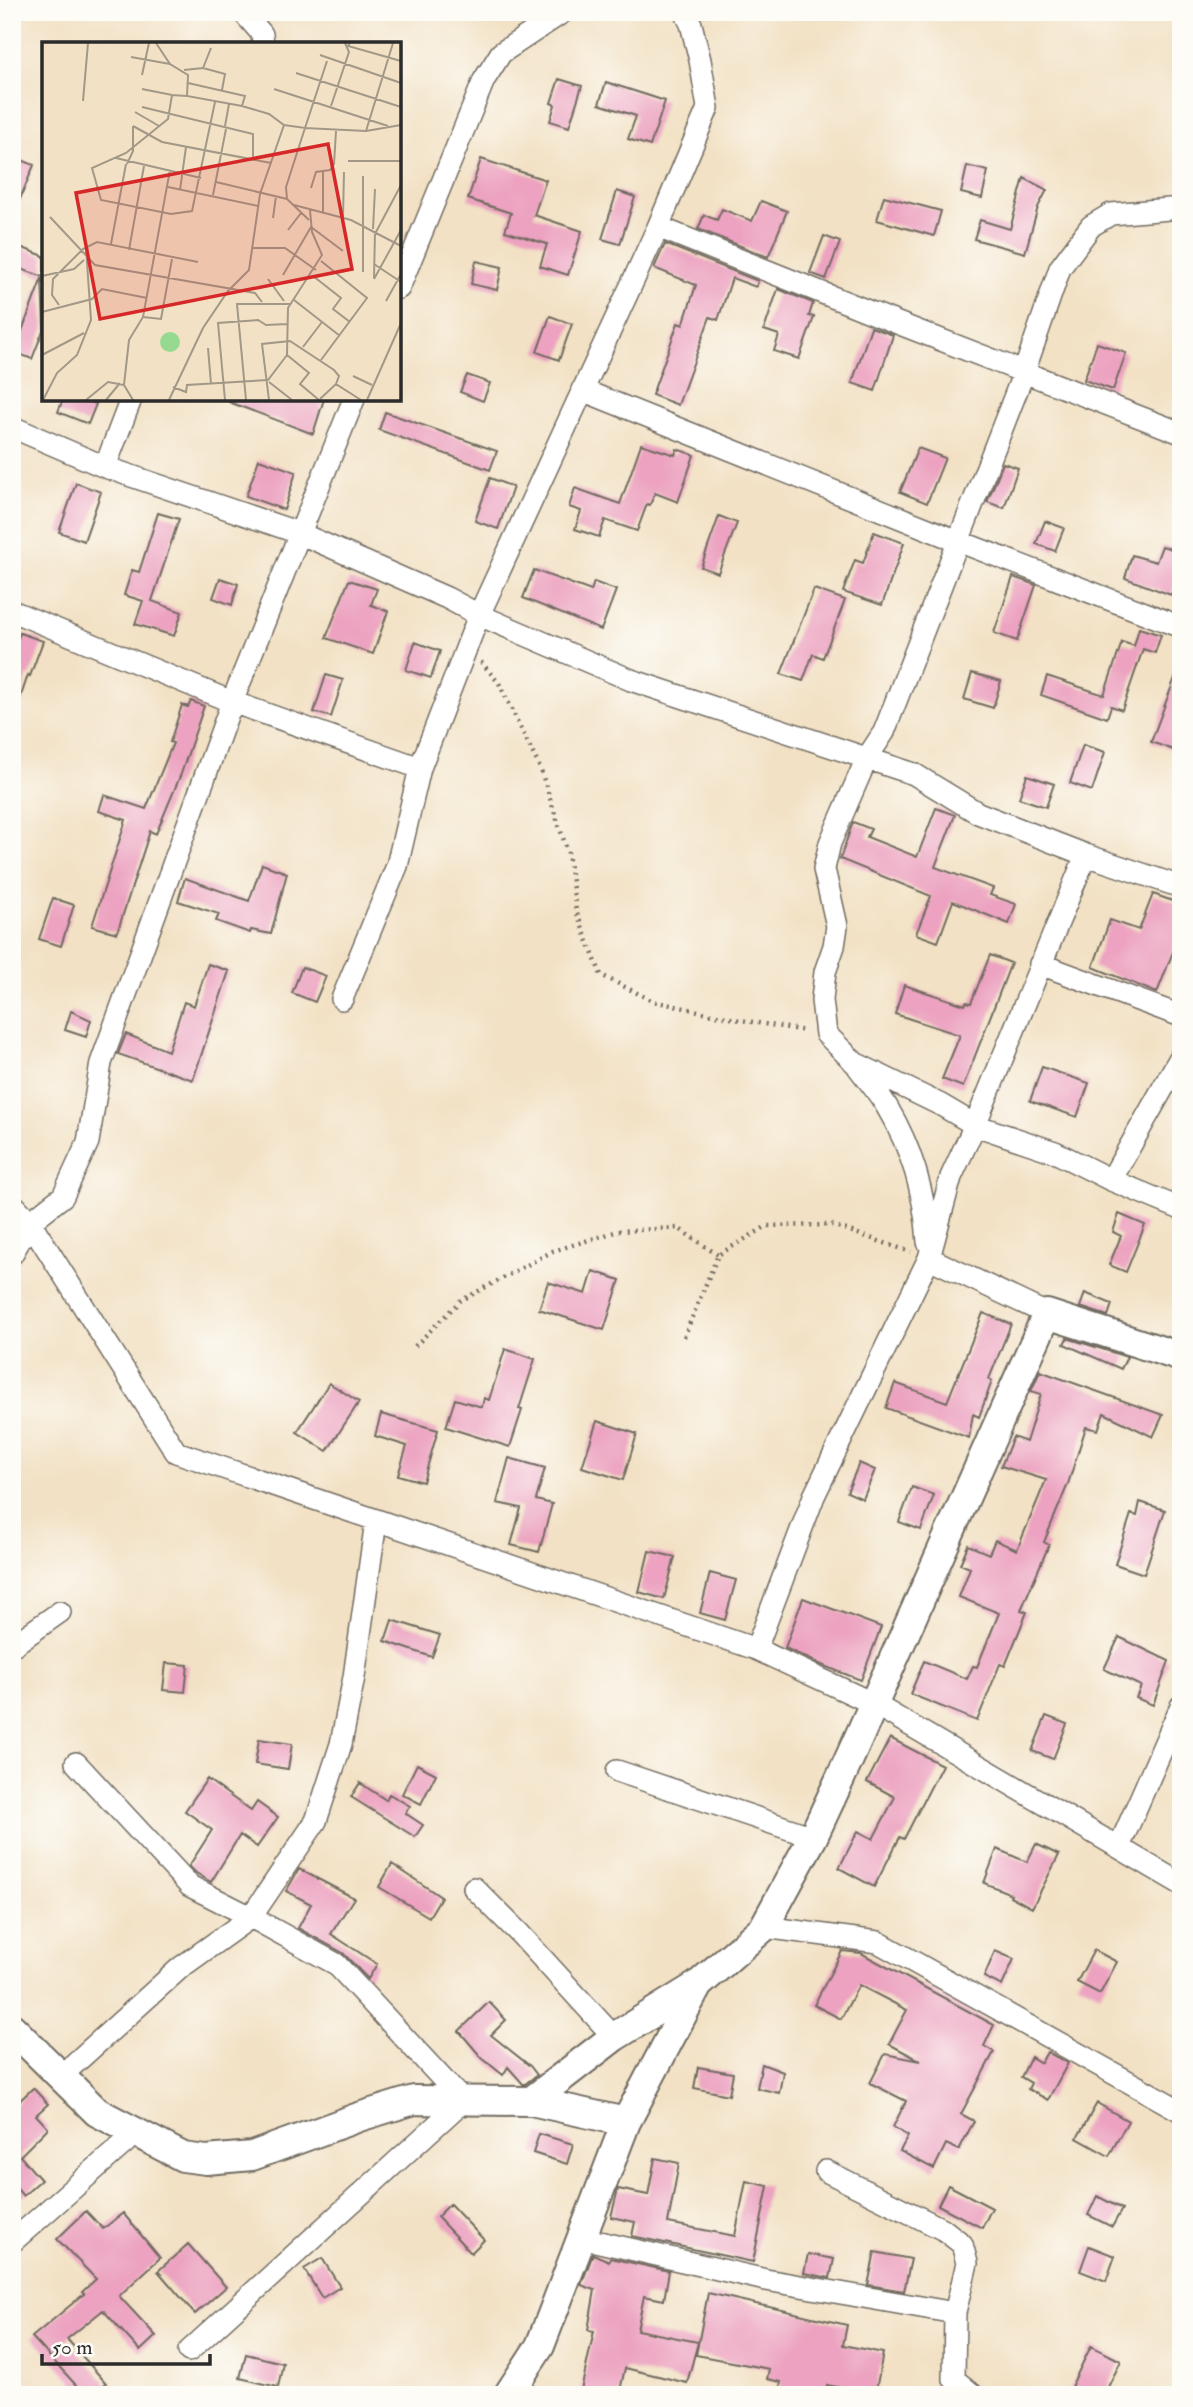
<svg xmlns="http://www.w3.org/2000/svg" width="1193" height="2407" font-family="'IM FELL Double Pica',serif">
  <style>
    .building { fill: #eca2c0 }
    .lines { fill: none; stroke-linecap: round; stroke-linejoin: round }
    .street-casing { stroke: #716b61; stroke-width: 24 }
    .secondary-casing { stroke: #716b61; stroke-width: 32 }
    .path { stroke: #716b61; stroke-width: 4.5; stroke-dasharray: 2 5; stroke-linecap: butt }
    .street { stroke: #fff; stroke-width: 21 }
    .secondary { stroke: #fff; stroke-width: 28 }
    .inset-road { fill: none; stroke: #a29887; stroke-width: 2 }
    .view { fill: #d62828; fill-opacity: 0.15; stroke: #d62828; stroke-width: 3.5 }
    .inset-edge { fill: none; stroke: #2b2b2b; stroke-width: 3.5 }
  </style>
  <rect width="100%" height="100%" fill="#fdfcf7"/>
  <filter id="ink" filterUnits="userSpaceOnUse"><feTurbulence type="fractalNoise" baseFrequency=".0143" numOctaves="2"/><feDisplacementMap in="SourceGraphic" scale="14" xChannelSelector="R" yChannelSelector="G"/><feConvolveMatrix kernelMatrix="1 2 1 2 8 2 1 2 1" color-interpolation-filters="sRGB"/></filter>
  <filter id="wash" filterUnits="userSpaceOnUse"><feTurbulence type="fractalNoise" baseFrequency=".00686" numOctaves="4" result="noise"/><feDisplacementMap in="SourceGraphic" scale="28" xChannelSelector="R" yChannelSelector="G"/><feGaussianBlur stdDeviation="1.57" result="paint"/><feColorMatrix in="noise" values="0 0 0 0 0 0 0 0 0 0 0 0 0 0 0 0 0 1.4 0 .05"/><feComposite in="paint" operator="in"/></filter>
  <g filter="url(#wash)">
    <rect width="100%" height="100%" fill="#f2e1c4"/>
    <g id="blocks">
      <path class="building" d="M559,79L582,86L569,127L550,121L555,105L551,103Z
        M606,82L665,101L650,146L628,139L636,116L599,104Z
        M12,156L34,165L13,216H12Z
        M481,159L546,180L534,215L582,231L568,275L540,266L547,244L505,231L511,213L468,199Z
        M967,166L988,171L982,198L961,193Z
        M1024,178L1047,190L1038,207L1025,253L974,239L980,220L1010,229Z
        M617,191L635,197L620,244L602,239Z
        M884,196L941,211L934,236L877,220Z
        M761,201L787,211L768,257L698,229L704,215L717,220L722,209L752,221Z
        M824,236L840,242L826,279L810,273Z
        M12,244L44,256V277L12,266Z
        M665,244L758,281L756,287L732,278L718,320L710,317L678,405L652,395L678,323L683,325L696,285L654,268Z
        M476,261L502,267L497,290L471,284Z
        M42,278L44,328L32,359L14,352Z
        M778,289L813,303L809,316L814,317L799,359L774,351L779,335L764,330Z
        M550,316L572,324L559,360L537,352Z
        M871,327L893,335L875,391L852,383Z
        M1097,343L1126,353L1113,390L1084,380Z
        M467,375L490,383L483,401L460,392Z
        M63,399H83L96,404L88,424L58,412Z
        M229,399H324L313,434L229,402Z
        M385,412L497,451L490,470L379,430Z
        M641,444L675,455L677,449L694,455L678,502L655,493L650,505L647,504L637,531L605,520L599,537L575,529L581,511L569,507L575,488L620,504Z
        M918,448L945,458L927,503L900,492Z
        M259,459L296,472L284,510L246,496Z
        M1003,463L1018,468L1004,508L987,502Z
        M490,478L513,487L498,529L475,521Z
        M76,483L101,492L84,541L59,532Z
        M158,513L179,519L152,601L182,612L174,636L135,624L143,601L124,595L132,570L139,572Z
        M719,516L737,523L718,573L701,567Z
        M1045,521L1064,528L1055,551L1036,544Z
        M874,532L904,543L882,605L843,592L855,560L863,563Z
        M1162,546L1181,552V568L1171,595L1125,578L1132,555L1156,562Z
        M534,570L591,591L594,582L616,590L601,630L523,598Z
        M1013,577L1036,585L1017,641L994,633Z
        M220,578L238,584L232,605L213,598Z
        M349,580L377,589L371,605L388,611L373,654L326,638Z
        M814,589L845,600L823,658L813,654L803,681L781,674Z
        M1139,628L1161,635L1155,653L1143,649L1122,710L1111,706L1107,718L1041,695L1047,676L1104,695L1122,642L1134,646Z
        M20,633L43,641L30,676L28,675L16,711H12V652Z
        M415,642L440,651L431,678L406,670Z
        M1179,667H1181V737L1176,751L1151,742Z
        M972,673L1001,681L993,708L964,699Z
        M326,675L343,680L331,717L314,712Z
        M191,701L204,706L181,774L156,834L150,831L117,933L92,926L126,820L99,811L104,795L146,809L173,743L170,742L182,705L188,707Z
        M1083,745L1105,752L1092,791L1070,783Z
        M1027,775L1054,784L1046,807L1019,798Z
        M936,808L955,815L935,867L993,888L990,895L1016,904L1009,924L953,901L938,942L916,934L931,896L840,859L853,822L871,829L867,837L917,857Z
        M262,864L287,873L271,934L251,930L250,933L216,921L219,914L178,901L185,878L249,901Z
        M1153,894L1181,904V931L1157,993L1093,967L1110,920L1139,930Z
        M53,898L74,905L61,946L39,939Z
        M990,955L1011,963L963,1087L942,1079L960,1035L895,1014L904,985L965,1005L966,1002L971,1003Z
        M208,964L229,971L193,1080L118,1054L126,1034L168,1051L184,1002L194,1006Z
        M302,967L326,976L315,1002L292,993Z
        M71,1011L91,1020L86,1037L65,1030Z
        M1042,1067L1089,1083L1077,1117L1030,1101Z
        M1119,1214L1145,1225L1126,1272L1109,1265L1121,1236L1113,1232Z
        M593,1271L620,1280L604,1330L539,1309L548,1282L586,1294Z
        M1085,1293L1112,1304L1108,1316L1080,1307Z
        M983,1313L1011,1324L989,1379L992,1381L979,1417L973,1414L969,1438L886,1408L895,1383L947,1402Z
        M1067,1338L1127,1357L1121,1369L1064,1344Z
        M505,1349L535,1359L519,1409L522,1410L510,1447L446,1427L455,1399L482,1407L484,1398L489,1400Z
        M1040,1371L1163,1415L1153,1437L1104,1413L1098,1430L1086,1427L1068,1484L1044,1542L1049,1545L1021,1610L1027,1612L1005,1666L1000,1664L977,1721L910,1694L924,1661L967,1679L973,1666L977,1667L999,1613L959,1597L970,1568L960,1564L968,1545L989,1554L995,1540L1017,1550L1046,1480L1001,1466L1013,1437L1026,1442L1041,1394L1031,1391Z
        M329,1383L359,1402L327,1451L297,1432Z
        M381,1414L438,1430L423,1482L398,1475L407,1446L375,1436Z
        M597,1421L637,1434L623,1480L582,1467Z
        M509,1458L545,1468L536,1500L552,1504L539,1552L511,1545L521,1508L497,1503Z
        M859,1463L875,1470L863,1499L847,1492Z
        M912,1487L934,1495L921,1530L899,1522Z
        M1140,1502L1165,1510L1144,1574L1115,1564L1131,1514L1137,1516Z
        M649,1551L675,1557L664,1599L639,1592Z
        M710,1573L736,1580L725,1620L700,1613Z
        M803,1598L881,1627L861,1680L824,1666L785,1648Z
        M392,1620L440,1635L432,1657L385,1641Z
        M1119,1637L1169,1661L1153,1705L1136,1698L1141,1686L1104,1669Z
        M166,1663L188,1665L185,1692L163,1690Z
        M1046,1716L1067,1724L1053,1759L1032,1751Z
        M890,1738L942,1765L904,1839L900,1837L874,1887L839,1868L858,1831L873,1839L895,1797L867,1782Z
        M259,1739L292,1744L288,1769L255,1764Z
        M417,1764L436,1774L421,1804L402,1794Z
        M207,1779L251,1811L257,1802L278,1817L257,1847L240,1835L211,1882L196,1873L189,1866L212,1830L185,1811Z
        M360,1783L386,1800L389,1794L410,1806L405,1813L423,1825L415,1837L351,1797Z
        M1036,1844L1059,1855L1032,1908L1010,1896L1011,1894L984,1883L997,1849L1027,1862Z
        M392,1864L441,1897L429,1917L379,1887Z
        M299,1869L354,1898L331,1934L377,1964L368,1979L343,1953L298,1928L311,1904L286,1891Z
        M1094,1950L1117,1962L1100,1994L1077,1982Z
        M842,1951L861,1953L994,2025L984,2046L994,2052L961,2114L974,2121L959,2150L946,2144L934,2169L900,2151L908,2136L893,2127L906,2101L870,2083L885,2054L921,2061L889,2044L907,2010L859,1985L841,2019L814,2005Z
        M995,1951L1014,1959L1002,1986L984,1977Z
        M489,2002L506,2020L491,2035L530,2066L537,2075L525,2084H523L508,2067L503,2075L482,2058L459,2031Z
        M1047,2052L1068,2063L1048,2100L1028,2089L1031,2083L1021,2077L1031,2057L1041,2063Z
        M762,2064L783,2072L779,2093L757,2088Z
        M698,2067L733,2073L729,2095L694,2088Z
        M33,2088L48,2104L36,2115L48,2128L20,2156L41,2180L23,2196L12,2183V2108Z
        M1097,2103L1128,2121L1109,2156L1077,2138Z
        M539,2134L573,2144L567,2164L533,2153Z
        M655,2158L679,2163L668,2223L735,2236L746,2181L768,2186L753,2262L632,2236L635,2222L611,2217L618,2189L648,2195Z
        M948,2185L992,2208L982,2228L938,2205Z
        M1097,2196L1122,2209L1112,2227L1088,2215Z
        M450,2204L484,2240L471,2253L437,2217Z
        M86,2211L103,2229L123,2213L160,2258L119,2296L156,2336L140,2351L103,2310L67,2339L106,2383L93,2395H85L32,2337L84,2294L82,2292L96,2279L57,2239Z
        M188,2244L226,2287L195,2314L158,2271Z
        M1089,2246L1115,2256L1106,2281L1080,2271Z
        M875,2252L911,2259L904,2291L868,2285Z
        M593,2254L609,2261L610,2258L669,2271L664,2300L644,2296L637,2330L698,2342L687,2383L625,2368L619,2395H580L594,2331L588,2330L595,2290L581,2285Z
        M808,2254L834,2259L830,2278L804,2273Z
        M322,2258L340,2287L322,2298L304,2269Z
        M708,2293L847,2325L843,2345L883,2353L875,2395L827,2385L825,2395H778L781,2382L767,2379L769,2369L696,2355Z
        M1091,2346L1121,2361L1104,2395H1067Z
        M246,2354L283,2363L278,2387L240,2378Z"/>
    </g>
  </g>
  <g filter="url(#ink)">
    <use href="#blocks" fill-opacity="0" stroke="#716b61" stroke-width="2"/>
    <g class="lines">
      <defs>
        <path id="street" d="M243,12L262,34L263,44
          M1181,208L1111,214L1091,226L1060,268L1024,372L884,732L867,758L830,843L824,869L837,926L834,946L825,972L822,1000L826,1034L855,1063L941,1105L975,1125L1055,1152L1111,1180L1181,1209
          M658,227L900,324L1181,433
          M399,288L484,80L501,53L563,12
          M582,390L958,541L1181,627
          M12,427L105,467L299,533L447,598L479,615L631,680L914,774L978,813L1086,855L1181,887
          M105,467L131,399
          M12,611L232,702L420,768
          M1040,964L1181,1016
          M342,999L397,866L420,768L479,615L658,227L708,108L700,60L691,24L685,12
          M858,1067C868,1080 879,1093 887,1107C912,1149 925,1194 928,1242
          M1111,1180L1181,1056
          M12,1203L30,1222L176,1452L756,1649L874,1704L1181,1884
          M12,1254L30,1222L63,1196L88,1142L101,1063L232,702L354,399
          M929,1258L1047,1314
          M12,1646L60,1612
          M756,1649L814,1496L929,1258L951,1177L975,1125L1086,855
          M76,1763L190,1886L251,1917L336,1964L463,2101L189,2351
          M617,1771L813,1837
          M1119,1847L1181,1706
          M474,1888L520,1934L614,2037
          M764,1927L878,1942L1181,2111
          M62,2075L180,1968L251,1917L316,1821L341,1744L354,1677L376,1521
          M826,2171L944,2230L962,2244L967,2263L955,2313L954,2379L973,2395
          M582,2238L766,2280L955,2313
          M12,2242L136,2133"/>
        <path id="secondary" d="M12,2028L97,2112L183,2157L206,2160L252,2156L359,2117L414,2100L531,2101L626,2122
          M531,2101L614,2037L698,1985L764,1927L813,1837L846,1766L1047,1314L1181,1357
          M508,2395L540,2346L626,2122L697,1987"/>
      </defs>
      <use href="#street" class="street-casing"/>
      <use href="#secondary" class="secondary-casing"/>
      <path class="path" d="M481,662L499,683L540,768L568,853L576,911L601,975L653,1001L735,1019L805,1031
        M684,1337L718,1255L767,1226L832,1225L911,1252
        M415,1346L460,1301L553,1251L618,1231L678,1228L718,1255"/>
      <use href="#street" class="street"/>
      <use href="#secondary" class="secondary"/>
    </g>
  </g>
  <g transform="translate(42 42)">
    <rect width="359" height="359" fill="#f2e1c4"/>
    <path d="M118 300a10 10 0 1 1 20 0a10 10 0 1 1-20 0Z" fill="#96d991"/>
    <path class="inset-road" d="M114,1L128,22L146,33L145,54L200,64L227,72L242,83L263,86L285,19M308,1L306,4L359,19M278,13L359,41M89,15L128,22M161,26L183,32L180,48M142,28L161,26L169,6M254,31L359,65M100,33L107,1M146,41L203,54L200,64M100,47L130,53M232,47L346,84M145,54L130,53L126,77L84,111L50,126L59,158L129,172L150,169L173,60M41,59L46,1M289,64L307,10L303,1M100,65L211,92V118M93,70L117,84M91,84L120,100L229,121M183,84L187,62M324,89L351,1M74,116L159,136M306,119H359M85,122L91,109V84M321,134V230M174,140L245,157L267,178M126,145L216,164M269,146L274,130L288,128L292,122L294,89M138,148L144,105M171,153L184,87M245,157L244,145L263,86L324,89L359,83M252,163L309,178L359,204M281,170V130M8,175L53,223L213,251L220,260M301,175L302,130M231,176L234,154M331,187L333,147M246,188L259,171M334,190L359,143M69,202L84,122M210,206H243L274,228M87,208L102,124M332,222L359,240M241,233L269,185L301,209M0,234L32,227L42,218M271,234L299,256L291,267L308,280M332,236L333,189M226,237L242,259M332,237L359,188M252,258L298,294M344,259L359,232M17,263L10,253L11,237L41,207L55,200L156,220M0,270L50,257L60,247L105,256M101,275L119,277L130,217M261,305L280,280M166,306L169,342M0,313L42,291M245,313L267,331L258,342L277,358M279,318L325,256L279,219M311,334L330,343M227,340L250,358M131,345L144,350L145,343L226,338L245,313L246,266L280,213L270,190L268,168M278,357L294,342M1,358L15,331L35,313L49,278L44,206M44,358L66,340L82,343M64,358L78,341M91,358L82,343L87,298L101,275L128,128M127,358L161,286L186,249L207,228L218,152L242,83M183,358L176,281L216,278L224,283L245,282M204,358L195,262H249M227,358L220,302L248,299L292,328L297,334L294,342L319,358M325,358L359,281"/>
    <path class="view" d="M286,102L310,227L58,277L34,151Z"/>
    <rect width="359" height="359" class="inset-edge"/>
  </g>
  <rect width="1193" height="2407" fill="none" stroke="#fdfcf7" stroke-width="42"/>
  <path d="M42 2354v10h168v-10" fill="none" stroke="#2b2b2b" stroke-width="3.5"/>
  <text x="52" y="2354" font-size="21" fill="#2b2b2b" stroke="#fdfcf7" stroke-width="5" paint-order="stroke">50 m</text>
</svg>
